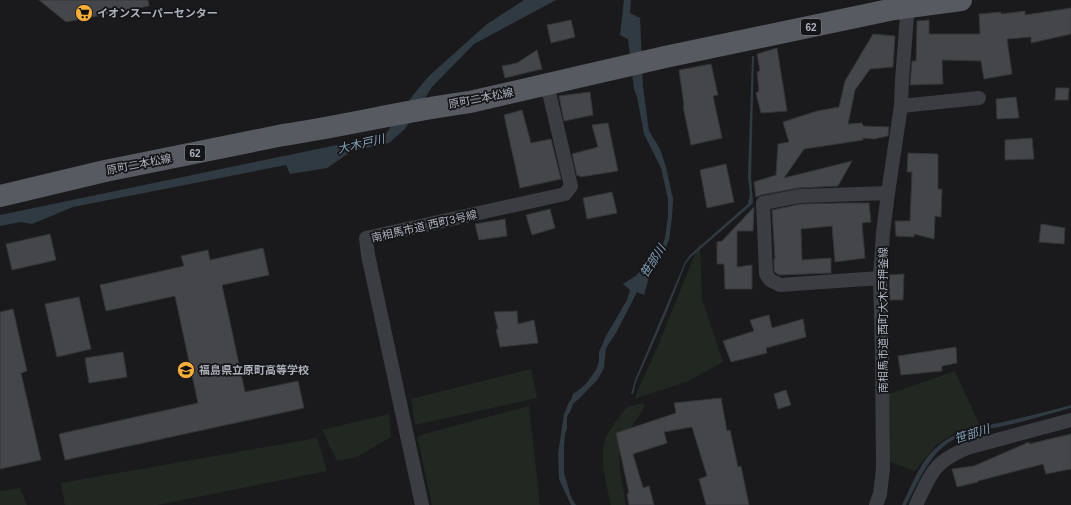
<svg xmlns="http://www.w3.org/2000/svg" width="1071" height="505" font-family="Helvetica,'Noto Sans JP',sans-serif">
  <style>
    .green { fill: #202821 }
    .water { fill: #303a42 }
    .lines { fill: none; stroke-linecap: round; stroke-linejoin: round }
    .stream { stroke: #303a42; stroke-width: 4.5 }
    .building { fill: #44464a; stroke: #343539 }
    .minor { stroke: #3b3d42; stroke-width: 14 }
    .primary { stroke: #575a61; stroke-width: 22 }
    .labels { text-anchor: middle; stroke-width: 3.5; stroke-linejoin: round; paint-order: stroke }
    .shield { fill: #151518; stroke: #7f838c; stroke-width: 1 }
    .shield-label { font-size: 10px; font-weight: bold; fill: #adb2bd }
    .poi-label { font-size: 11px; font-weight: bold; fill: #adb2bd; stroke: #151518; text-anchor: start }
    .street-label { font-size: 11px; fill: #adb2bd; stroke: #151518 }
    .water-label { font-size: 12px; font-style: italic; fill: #84a1b8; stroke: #151518 }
  </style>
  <rect width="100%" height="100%" fill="#1a1a1d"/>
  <path class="green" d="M700,242L702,299L723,362L686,382L634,399L657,348Z
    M531,369L537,398L415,425L411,399Z
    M955,371L980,426L958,431L936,445L915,471L890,462L889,394Z
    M643,403L645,406L619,447L620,471L626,505H611C607,487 600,462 604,444C606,433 620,416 627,407Z
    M529,406L540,505H432L417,436Z
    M389,414L391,437L357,457L337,461L322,430Z
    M317,438L327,471L157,505H65L61,483Z
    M20,488L27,505H0V491Z"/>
  <path class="water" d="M524,0H556L474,44L432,87L405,129L389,143L352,151L327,168L290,174L286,165L73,207L32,224L21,222L0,226V215L385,135L413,95L429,76L487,24Z
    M624,0H631L630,13L640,18L643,87L649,131L660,149L666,167L673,199L672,218L669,240L664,251L649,277L644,295L637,292L616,333L606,348L604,368L598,379L578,400H571L573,394L585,385L596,370L599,361V352L606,336L627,300L630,290L623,284L637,275L661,249L665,238L668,216V199L661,168L644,134L637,97L634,89L628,39L620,35Z
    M752,56H754L751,177L753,203L750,206L691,257L686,263L665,316L636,382L633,394H631L635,380L685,262L690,255L748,204L750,194L748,178L749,144Z
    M568,405L572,406L567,417V428L565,434L564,447V473L571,497L576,505H571L559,479L558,454L564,414Z
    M1071,405V408L1021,422L966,434C931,446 922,476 906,505H902C912,485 920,461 938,446C957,430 980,427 1003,422C1026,417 1049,411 1071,405Z"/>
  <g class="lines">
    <path class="stream" d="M568,411L571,403L577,397"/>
  </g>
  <path class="building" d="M39,0H148L149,6L66,22Z
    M1071,8V34L1031,43V37L1007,39L1012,74L984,79L981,61L942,60L943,84L910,85L912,61H916L917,21L929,20V34H980L979,14L1001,12V14L1025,11V15Z
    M571,20L575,37L551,43L547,25Z
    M873,34L895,36L893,67L870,69L855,90L848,124L862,123L863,126L889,127L888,136L874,139L863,138V140L804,149L784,178L852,161L838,186L799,188L761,195L756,197L754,182L776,175L778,144L789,142L783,122L817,111L839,107L845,81Z
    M777,48L787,111L761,113L756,93L759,91L757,72L760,71L757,54Z
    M537,50L542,69L505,78L502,66L517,63Z
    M711,64L718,95L713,96L722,138L691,145L683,106L684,105L679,70Z
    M1056,88H1069L1068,100H1055Z
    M590,92L593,115L564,121L559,96Z
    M1016,97L1019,118L997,119L996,99Z
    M522,110L531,143L551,139L561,179L520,188L504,115Z
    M608,123L618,171L580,177L579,175L577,176L572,154L598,147L592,125Z
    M1032,138L1034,159L1005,160V140Z
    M908,153L938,154V189H942L941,217L935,216L934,239L914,234V237L896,236L895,221H910L912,172H907Z
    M726,164L734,202L707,208L700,170Z
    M612,192L617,213L587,219L583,198Z
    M845,203H869L871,222L862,223L865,258L835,262L832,226L801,229L802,260L831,258V273L779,275L776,273L774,271V259H775L772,210L801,204Z
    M754,207L753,231H737V267L752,265V289H725L724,264H717V242L722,241Z
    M550,209L555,228L532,235L526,215Z
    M505,219L507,236L479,240L475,224Z
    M1041,224L1065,228L1064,244L1039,242Z
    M50,234L56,260L12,270L6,244Z
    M263,248L269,275L222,285L245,392L298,381L304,408L65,460L59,434L198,403L175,296L106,311L100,285L184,266L181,256L208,250L210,260Z
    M904,274L903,300H890L889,275Z
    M79,297L91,349L57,357L45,304Z
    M13,309L27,371L21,373L41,460L0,469V312Z
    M517,311L518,324L534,320L538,343L500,347L496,329H498L494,312Z
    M769,315L772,328L803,319L806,337L766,348L767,353L731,362L723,341L754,331L750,320Z
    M956,347L957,363L942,366V371L901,375L898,356Z
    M123,352L127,377L89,383L85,358Z
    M786,390L791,405L778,409L774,394Z
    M721,398L727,431L730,430L738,467L741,466L749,505H706L699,479L707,476L692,427L664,432L667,443L633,454L643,488L649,486L654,505H629L627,494L629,493L616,433L676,413L674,403Z
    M1071,434V469L1046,474L1043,464L978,481V482L957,487L952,469L974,466L1029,442V444Z"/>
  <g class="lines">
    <path class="minor" d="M901,106L979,98
      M880,278L780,285L770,280L766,274L763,203L800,196L888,193
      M422,505L368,255L366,238L565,194L571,186L547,84
      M876,505L880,494L883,469L882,353L880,278L883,233L888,193L901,106L902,80L907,16
      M916,505C922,493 928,476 938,466C946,457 957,453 967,448L1071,420"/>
    <path class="primary" d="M0,196L105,171L283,135C346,126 407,110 470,102L665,57L894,9L961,0"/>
  </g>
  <defs>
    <symbol id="supermarket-disc" viewBox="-11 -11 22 22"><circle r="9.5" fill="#f7af39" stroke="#151518"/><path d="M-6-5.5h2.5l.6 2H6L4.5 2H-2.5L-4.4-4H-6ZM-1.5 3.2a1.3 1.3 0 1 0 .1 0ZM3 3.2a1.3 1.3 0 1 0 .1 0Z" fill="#111"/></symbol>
    <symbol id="school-disc" viewBox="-11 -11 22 22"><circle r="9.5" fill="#f7af39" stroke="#151518"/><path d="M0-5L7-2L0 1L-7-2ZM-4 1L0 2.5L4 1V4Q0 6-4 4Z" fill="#111"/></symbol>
  </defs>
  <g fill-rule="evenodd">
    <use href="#supermarket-disc" x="74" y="3" width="20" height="20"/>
    <use href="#school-disc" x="176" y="360" width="20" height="20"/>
  </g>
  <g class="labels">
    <g class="shield">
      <rect x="801" y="19" width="20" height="16" rx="3"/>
      <rect x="185" y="145" width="20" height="16" rx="3"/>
    </g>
    <g class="shield-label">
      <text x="811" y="31">62</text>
      <text x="195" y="157">62</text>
    </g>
    <g class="poi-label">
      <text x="97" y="17">イオンスーパーセンター</text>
      <text x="199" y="374">福島県立原町高等学校</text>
    </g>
    <g class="street-label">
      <text transform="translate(481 98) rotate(-11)" y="4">原町二本松線</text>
      <text transform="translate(139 164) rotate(-11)" y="4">原町二本松線</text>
      <text transform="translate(424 226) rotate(-13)" y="4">南相馬市道 西町3号線</text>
      <text transform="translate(883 320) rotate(-90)" y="4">南相馬市道 西町大木戸押釜線</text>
    </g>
    <g class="water-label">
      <text transform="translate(361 144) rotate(-13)" y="4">大木戸川</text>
      <text transform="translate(653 261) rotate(-57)" y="4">笹部川</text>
      <text transform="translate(972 434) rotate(-18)" y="4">笹部川</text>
    </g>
  </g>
</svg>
